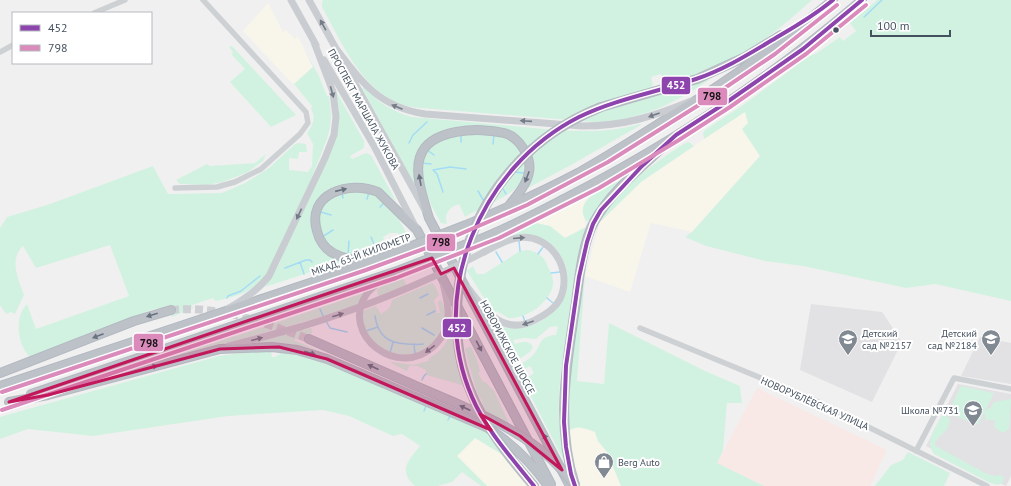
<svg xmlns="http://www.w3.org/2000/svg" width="1011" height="486" font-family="'PT Sans',sans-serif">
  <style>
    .commercial { fill: #f8f5eb }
    .education { fill: #e2e1e3 }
    .medical { fill: #f8e9e6 }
    .green { fill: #d2f2e1 }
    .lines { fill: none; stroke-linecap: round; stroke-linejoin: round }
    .stream { stroke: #a3dcf4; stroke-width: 1.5 }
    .highway-tunnel { stroke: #cfd0d3; stroke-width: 8; stroke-dasharray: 8 4; stroke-linecap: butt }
    .highway-casing { stroke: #b4b9c1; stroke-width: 10 }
    .minor { stroke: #ced1d4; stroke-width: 5.5 }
    .major { stroke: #c9ccd1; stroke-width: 7 }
    .highway { stroke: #bdc2c9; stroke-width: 8 }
    .highway-bridge-casing { stroke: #b4b9c1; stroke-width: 10; stroke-linecap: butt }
    .major-bridge { stroke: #c9ccd1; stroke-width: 7 }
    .highway-bridge { stroke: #bdc2c9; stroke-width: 8 }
    .bus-1-casing { stroke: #fff; stroke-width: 7 }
    .bus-2-casing { stroke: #fff; stroke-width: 7 }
    .bus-1 { stroke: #8e44ad; stroke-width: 4 }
    .bus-2 { stroke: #da8bbb; stroke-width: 4 }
    .oneway { fill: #737c87 }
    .oneway2 { fill: #69737f }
    .marked { fill: #c2185b; fill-opacity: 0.2; stroke: #c2185b; stroke-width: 3; stroke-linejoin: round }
    .bus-dot { fill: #45515f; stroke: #fff; stroke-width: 1.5 }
    .labels { text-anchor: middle; stroke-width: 4; stroke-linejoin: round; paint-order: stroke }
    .street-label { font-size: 10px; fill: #45515f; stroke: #fff }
    .poi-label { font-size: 10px; fill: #45515f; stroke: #fff; text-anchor: start }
    .line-badge { stroke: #fff; stroke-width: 1.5 }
    .badge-label { font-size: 11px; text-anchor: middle; font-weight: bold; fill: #fff }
    .pale-badge-label { font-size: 11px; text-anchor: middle; font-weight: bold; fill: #111 }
  </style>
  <rect width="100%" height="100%" fill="#f1f0f0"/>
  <path class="commercial" d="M268,3L283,32L286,30L295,39L298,36L313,67L294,84L287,78L243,31Z
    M745,111L748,123L742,129L760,156L692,232L651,223L630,292L585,276L600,222L641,182Z
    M589,197L585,202L583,213L586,227L565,238L550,226L536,223Z
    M578,427L595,432L598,441L607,452L621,486H579L575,480L567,433L572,428Z
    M475,438L503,455L528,486H487L457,456Z"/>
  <path class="education" d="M811,304L882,312L902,342L872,402L800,370Z
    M980,337L1011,343V384L961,376Z
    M958,384L1011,394V476L1006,486L926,446Z"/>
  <path class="medical" d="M757,388L887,450L870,486H764L717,463Z"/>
  <path class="green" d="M323,0H812C798,12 784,25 769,36C739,57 705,72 670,83H667L661,74L651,77L653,85L651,88L600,103L603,111L708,79L709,80C672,105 639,121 594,122L421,108C415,107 409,107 403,105C361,90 342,43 322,7V3Z
    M877,0H1011V301L935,284L906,288L803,266L765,261L706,246L685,237L692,232L760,156L742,129L748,123L745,112L704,139L703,133L705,130L743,105L808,57L817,53L840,37L843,41L856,31L850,23Z
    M232,46L296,115L271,127L230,82L245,69L232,55L233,52L229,47Z
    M306,53L318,74L327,96H329L331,115L330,128L327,139L310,182L268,273C253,292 238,296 216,301L213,298L192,305L193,308L172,317L170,306L151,310L30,357C17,346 14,316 27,304L36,329L129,296L110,245L36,268L23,246C9,259 18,279 24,295L15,314L11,312L6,314L0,305V228L7,217L50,204L153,166L168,194L222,193L245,183L269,168L295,144L299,143L306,144L307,152H299L298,159L289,158V170L308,172L312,166L313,144L307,133C313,125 316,118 311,109L312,106L294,84L313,67Z
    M364,87C377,102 393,112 412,117C446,120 479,123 513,126C555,130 599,136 640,124L641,125L571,165L528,188L526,186C537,162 534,162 520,140L472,128L424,146L418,184L416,188L362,88Z
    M336,93H337L364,141V148L350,156L352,159L366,153L371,155L396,201L380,189L345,186L330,189L322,195L317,202L312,214L313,231L344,261L265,287L278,266L338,121L339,110Z
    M472,134C482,134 496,132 505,137C525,147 533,172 516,188C506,198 478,209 465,217L459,204C449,207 444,214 447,224L441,223C428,200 407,162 436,143C439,141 441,138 444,137C452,134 463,135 472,134Z
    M689,142L694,146L641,182L600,222C619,187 653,164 685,143Z
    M266,154L263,161L248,172L223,182L207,185L180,184L176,180L207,164L210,166L255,163Z
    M625,178C612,191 599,203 590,220L586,221C584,217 582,213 583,209C584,195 613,184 625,178Z
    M352,190L376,193L396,214L408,236L401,238L398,233H390L383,237L387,247C377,248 367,256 357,257C352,257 340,255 336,252C319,243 313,215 327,201C332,195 344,193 352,190Z
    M536,223L550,226L565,238L586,227C575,263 571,300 566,338C563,359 559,381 559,402C558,420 562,439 565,457L563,459L524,383L525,379L534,373L530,366L521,371L519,367V365C524,362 529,359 533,355C542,345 538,336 556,335L558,326L550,327L536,339L524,338L513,340L515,344C521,342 529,339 533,347L530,352L513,363L491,324L492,322C505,329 519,330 533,325C546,320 553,313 560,301C562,298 565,294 566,291C573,269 558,240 534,236C523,234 512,235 501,239Z
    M528,250C538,252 545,257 548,267C551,272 554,279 553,285C549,304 526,319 508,318L497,311L494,314L467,271L473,266L477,274H484L520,251Z
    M585,276L577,381L604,384L609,323L705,371L740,386L742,403H727L723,451L717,463L764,486H621L607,452L598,441L595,432C585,428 575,424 567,433C569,380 573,327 585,276Z
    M403,278L407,286L381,297L378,295L377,290L380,287Z
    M432,283L435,286L439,295L434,300L437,313H440L438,302L441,300C444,305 445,312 445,318C440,362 378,369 364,326C362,322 363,315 363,311L376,306L381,314C387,310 391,308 392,300Z
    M364,293L360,304L352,307L299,323L166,360V358L258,329Z
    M311,328L312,331L311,334L308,333L307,336L293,340L331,356C308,347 284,341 258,343V341Z
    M452,328L454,349L465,386L427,375L426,374V370L417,366H409L407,371L391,363V362L413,365L428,361C430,356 433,356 437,353C445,347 449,338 452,328Z
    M469,347H471L477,360L480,372L478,373L483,382H485L494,391L508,421V425L487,414L483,407L482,401L477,393L465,349Z
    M254,351H271L272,357H275L281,353L312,358L470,423L488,433L503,455L475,438L457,456L487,486H481L462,472L452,482L438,486H415C397,470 409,460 420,446L402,434L393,436L349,416L323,410L228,416L93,436L28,429L0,439V417L3,416L219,356Z
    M961,386L994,393L985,411L991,407L994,402L1011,399L1009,429L1003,433L994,427L995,420H986L984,412L978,425L948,413Z
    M945,415L950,419L948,428L935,442L936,446L987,474L995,476L1000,475L1004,477L1003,482L998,485L990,483L934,454C924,441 935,429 941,417Z
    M908,452L950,473L944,486H875L891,465L903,460Z"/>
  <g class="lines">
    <path class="stream" d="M864,17L882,0
      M461,133V142
      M409,143L413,135L427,122
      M493,144L494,134
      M427,150L434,155
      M422,163L431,164
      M514,172L524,173
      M502,187L506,194
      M478,191L485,203
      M443,192L437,174L433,170L450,167L466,169
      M342,193L343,198
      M367,199L369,192
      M380,207L385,202
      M321,212L331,215
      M322,237L333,230
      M371,237L376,249
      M519,241L520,251
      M496,252L502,262
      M538,254L543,247
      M348,255L349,241
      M300,262L304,274
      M285,268L306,260H310L312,262
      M551,273L560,272
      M227,298L228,296L241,291L260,276
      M420,298L428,294
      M547,298L553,303
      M320,309L323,316
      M427,315L435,311
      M375,316C378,336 388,343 407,344C413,344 418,345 423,344
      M523,316L525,322
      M326,321L330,328L347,332
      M422,328L434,335
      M366,331L378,327
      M414,344L415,354
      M390,353L393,342
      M422,380L424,376L426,374
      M424,411L426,406
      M448,420L450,416"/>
    <path class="highway-tunnel" d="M171,310C219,305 264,323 309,339"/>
    <defs>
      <path id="highway" d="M601,107L697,79L745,57L781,35
        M507,208C515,198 527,185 529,172C532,157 519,137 504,133C480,127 429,128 420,157C414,174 424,201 429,218L570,486
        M466,225C504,209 542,192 578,173C610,155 641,135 671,116C728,81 782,43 833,0
        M473,242C505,230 535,214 566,198C671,144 772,77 862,0
        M372,261C359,260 345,260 333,253C325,249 319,240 317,231C306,193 350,180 378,192L417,230L551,484
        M309,339L407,382
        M0,373L134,321L171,310
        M0,386L328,277L394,253
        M31,394L400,270
        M9,402L48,395L220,349L272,347L297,350L327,359L488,428C511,443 532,463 548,486
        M528,479L534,486
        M575,485C555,424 567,363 576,302C579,278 583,242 594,222C610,193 638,170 662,148"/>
    </defs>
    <use href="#highway" class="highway-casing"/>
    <path class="minor" d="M94,13L125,0
      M0,52L13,45
      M175,188L217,187L235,182L261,169L300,134L308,123L306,112L203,0
      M640,328L812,399L987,486
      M916,451L954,378L1011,389"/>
    <path class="major" d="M291,0L316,45
      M309,0L339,54
      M337,50C363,84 380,107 425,114L582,126C624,126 652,117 691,101
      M324,60L374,146L416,228
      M347,69L425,210
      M389,275C381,281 371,287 366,295C340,335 398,380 434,346C442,338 448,327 448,316C449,305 445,293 443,283
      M469,289C486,312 504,336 535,320C545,315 555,309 560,299C574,269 550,232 517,238C505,240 494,247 484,252
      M229,308C245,299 258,290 269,276L325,158L334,135L336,117L333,92L314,42
      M229,346L300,327"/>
    <use href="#highway" class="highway"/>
    <defs>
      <path id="highway-bridge" d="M394,253L466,225
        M400,270L472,242
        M407,382C449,401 497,418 534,445C550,456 563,471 576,486
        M528,479C502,449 478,416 466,379C458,356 456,330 457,307C461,215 517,141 601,107"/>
    </defs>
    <use href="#highway-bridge" class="highway-bridge-casing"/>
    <path class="major-bridge" d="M300,327C366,307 423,284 484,252"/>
    <use href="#highway-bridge" class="highway-bridge"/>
    <defs>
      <path id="bus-1" d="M534,486C512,458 486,430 472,397C427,294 480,167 579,117C616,99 657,92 696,79C726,69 752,52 779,36C798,25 816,14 833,0
        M575,486L571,474L566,447L564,422L566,366L579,277L587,242L593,224L601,210L642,166L676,135L727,102L803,49L862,0"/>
      <path id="bus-2" d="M2,392L366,270L437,244L527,205L608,162L710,98L775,54L837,5
        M2,410L396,278L499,238L599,188L679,140L730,107L806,54L866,5"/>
    </defs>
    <use href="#bus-1" class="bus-1-casing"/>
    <use href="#bus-2" class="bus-2-casing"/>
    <use href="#bus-1" class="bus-1"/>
    <use href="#bus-2" class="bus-2"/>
  </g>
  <defs><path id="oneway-solid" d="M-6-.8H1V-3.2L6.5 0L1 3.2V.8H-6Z"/></defs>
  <g class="oneway">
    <use href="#oneway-solid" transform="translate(323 25) rotate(-119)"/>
    <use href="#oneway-solid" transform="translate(332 92) rotate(75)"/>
    <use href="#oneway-solid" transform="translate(397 107) rotate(-157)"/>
    <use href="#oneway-solid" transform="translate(654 115) rotate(160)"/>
    <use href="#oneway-solid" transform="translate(526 121) rotate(-176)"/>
    <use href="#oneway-solid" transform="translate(299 214) rotate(115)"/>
    <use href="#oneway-solid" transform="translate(519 238) rotate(-5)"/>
    <use href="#oneway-solid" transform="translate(338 315) rotate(-17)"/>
    <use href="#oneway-solid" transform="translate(528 323) rotate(161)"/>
    <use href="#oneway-solid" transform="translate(257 339) rotate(-15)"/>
    <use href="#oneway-solid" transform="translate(430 349) rotate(142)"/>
  </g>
  <g class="oneway2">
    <use href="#oneway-solid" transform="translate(527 177) rotate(111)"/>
    <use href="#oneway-solid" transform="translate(420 180) rotate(-100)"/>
    <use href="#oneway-solid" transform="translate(341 190) rotate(-13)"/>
    <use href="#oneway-solid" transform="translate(152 315) rotate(163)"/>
    <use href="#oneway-solid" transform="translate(98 336) rotate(159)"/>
    <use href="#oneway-solid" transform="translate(479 346) rotate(62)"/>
    <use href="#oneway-solid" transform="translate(310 353) rotate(17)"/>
    <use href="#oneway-solid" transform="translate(152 367) rotate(-15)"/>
    <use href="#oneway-solid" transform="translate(373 367) rotate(-156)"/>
    <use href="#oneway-solid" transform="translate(465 408) rotate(-155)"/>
    <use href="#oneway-solid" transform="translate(546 439) rotate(-118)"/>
  </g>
  <path class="marked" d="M432,258L441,274L454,268L562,470L520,436L480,414L491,430L327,359L279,347L220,349L48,395L9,402Z"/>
  <defs>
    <symbol id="school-pin" viewBox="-11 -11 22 30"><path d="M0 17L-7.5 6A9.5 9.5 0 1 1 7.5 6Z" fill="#818992" stroke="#fff"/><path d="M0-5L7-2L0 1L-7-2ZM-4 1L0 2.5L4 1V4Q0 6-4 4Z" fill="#fff"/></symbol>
    <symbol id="shop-pin" viewBox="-11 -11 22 30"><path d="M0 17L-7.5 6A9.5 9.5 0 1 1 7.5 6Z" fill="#818992" stroke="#fff"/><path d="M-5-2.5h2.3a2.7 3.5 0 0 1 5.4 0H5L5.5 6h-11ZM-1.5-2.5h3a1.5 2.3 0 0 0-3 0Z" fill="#fff"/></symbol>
  </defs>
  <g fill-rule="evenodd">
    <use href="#school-pin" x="837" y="328" width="22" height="30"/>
    <use href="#school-pin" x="980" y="328" width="22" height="30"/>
    <use href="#school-pin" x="962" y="399" width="22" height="30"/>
    <use href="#shop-pin" x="593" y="451" width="22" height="30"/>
  </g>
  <circle class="bus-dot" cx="836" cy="30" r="3.5"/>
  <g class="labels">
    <g class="street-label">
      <text transform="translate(364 109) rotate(61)" y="4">ПРОСПЕКТ МАРШАЛА ЖУКОВА</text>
      <text transform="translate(361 254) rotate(-20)" y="4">МКАД, 63-Й КИЛОМЕТР</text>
      <text transform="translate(508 347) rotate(62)" y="4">НОВОРИЖСКОЕ ШОССЕ</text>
      <text transform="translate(815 403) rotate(24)" y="4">НОВОРУБЛЁВСКАЯ УЛИЦА</text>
    </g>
    <g class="poi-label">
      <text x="862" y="337">Детский<tspan x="862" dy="12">сад №2157</tspan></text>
      <text x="977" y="337" text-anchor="end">Детский<tspan x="977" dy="12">сад №2184</tspan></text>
      <text x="959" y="414" text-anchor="end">Школа №731</text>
      <text x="618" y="466">Berg Auto</text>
    </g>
  </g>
  <g class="line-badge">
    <rect x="661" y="76" width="30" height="19" rx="4" fill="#8e44ad"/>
    <rect x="697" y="87" width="31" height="19" rx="4" fill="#da8bbb"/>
    <rect x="426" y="233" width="30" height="19" rx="4" fill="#da8bbb"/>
    <rect x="442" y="318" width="30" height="20" rx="4" fill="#8e44ad"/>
    <rect x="133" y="333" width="31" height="19" rx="4" fill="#da8bbb"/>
  </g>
  <g class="badge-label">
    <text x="676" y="89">452</text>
    <text x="457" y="332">452</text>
  </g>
  <g class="pale-badge-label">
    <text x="712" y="100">798</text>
    <text x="441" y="246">798</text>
    <text x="149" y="347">798</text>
  </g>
  <rect x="12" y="12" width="140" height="52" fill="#ffffff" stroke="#b5b9bf"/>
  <rect x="20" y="25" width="20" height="6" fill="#8e44ad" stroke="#b5b9bf"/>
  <text x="48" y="32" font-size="12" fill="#45515f">452</text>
  <rect x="20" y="45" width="20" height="6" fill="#da8bbb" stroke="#b5b9bf"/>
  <text x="48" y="52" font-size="12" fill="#45515f">798</text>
  <path d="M871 30v6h79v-6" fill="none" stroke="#45515f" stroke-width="2"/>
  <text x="877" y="30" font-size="12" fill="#45515f" stroke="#ffffff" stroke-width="3" paint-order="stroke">100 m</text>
</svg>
